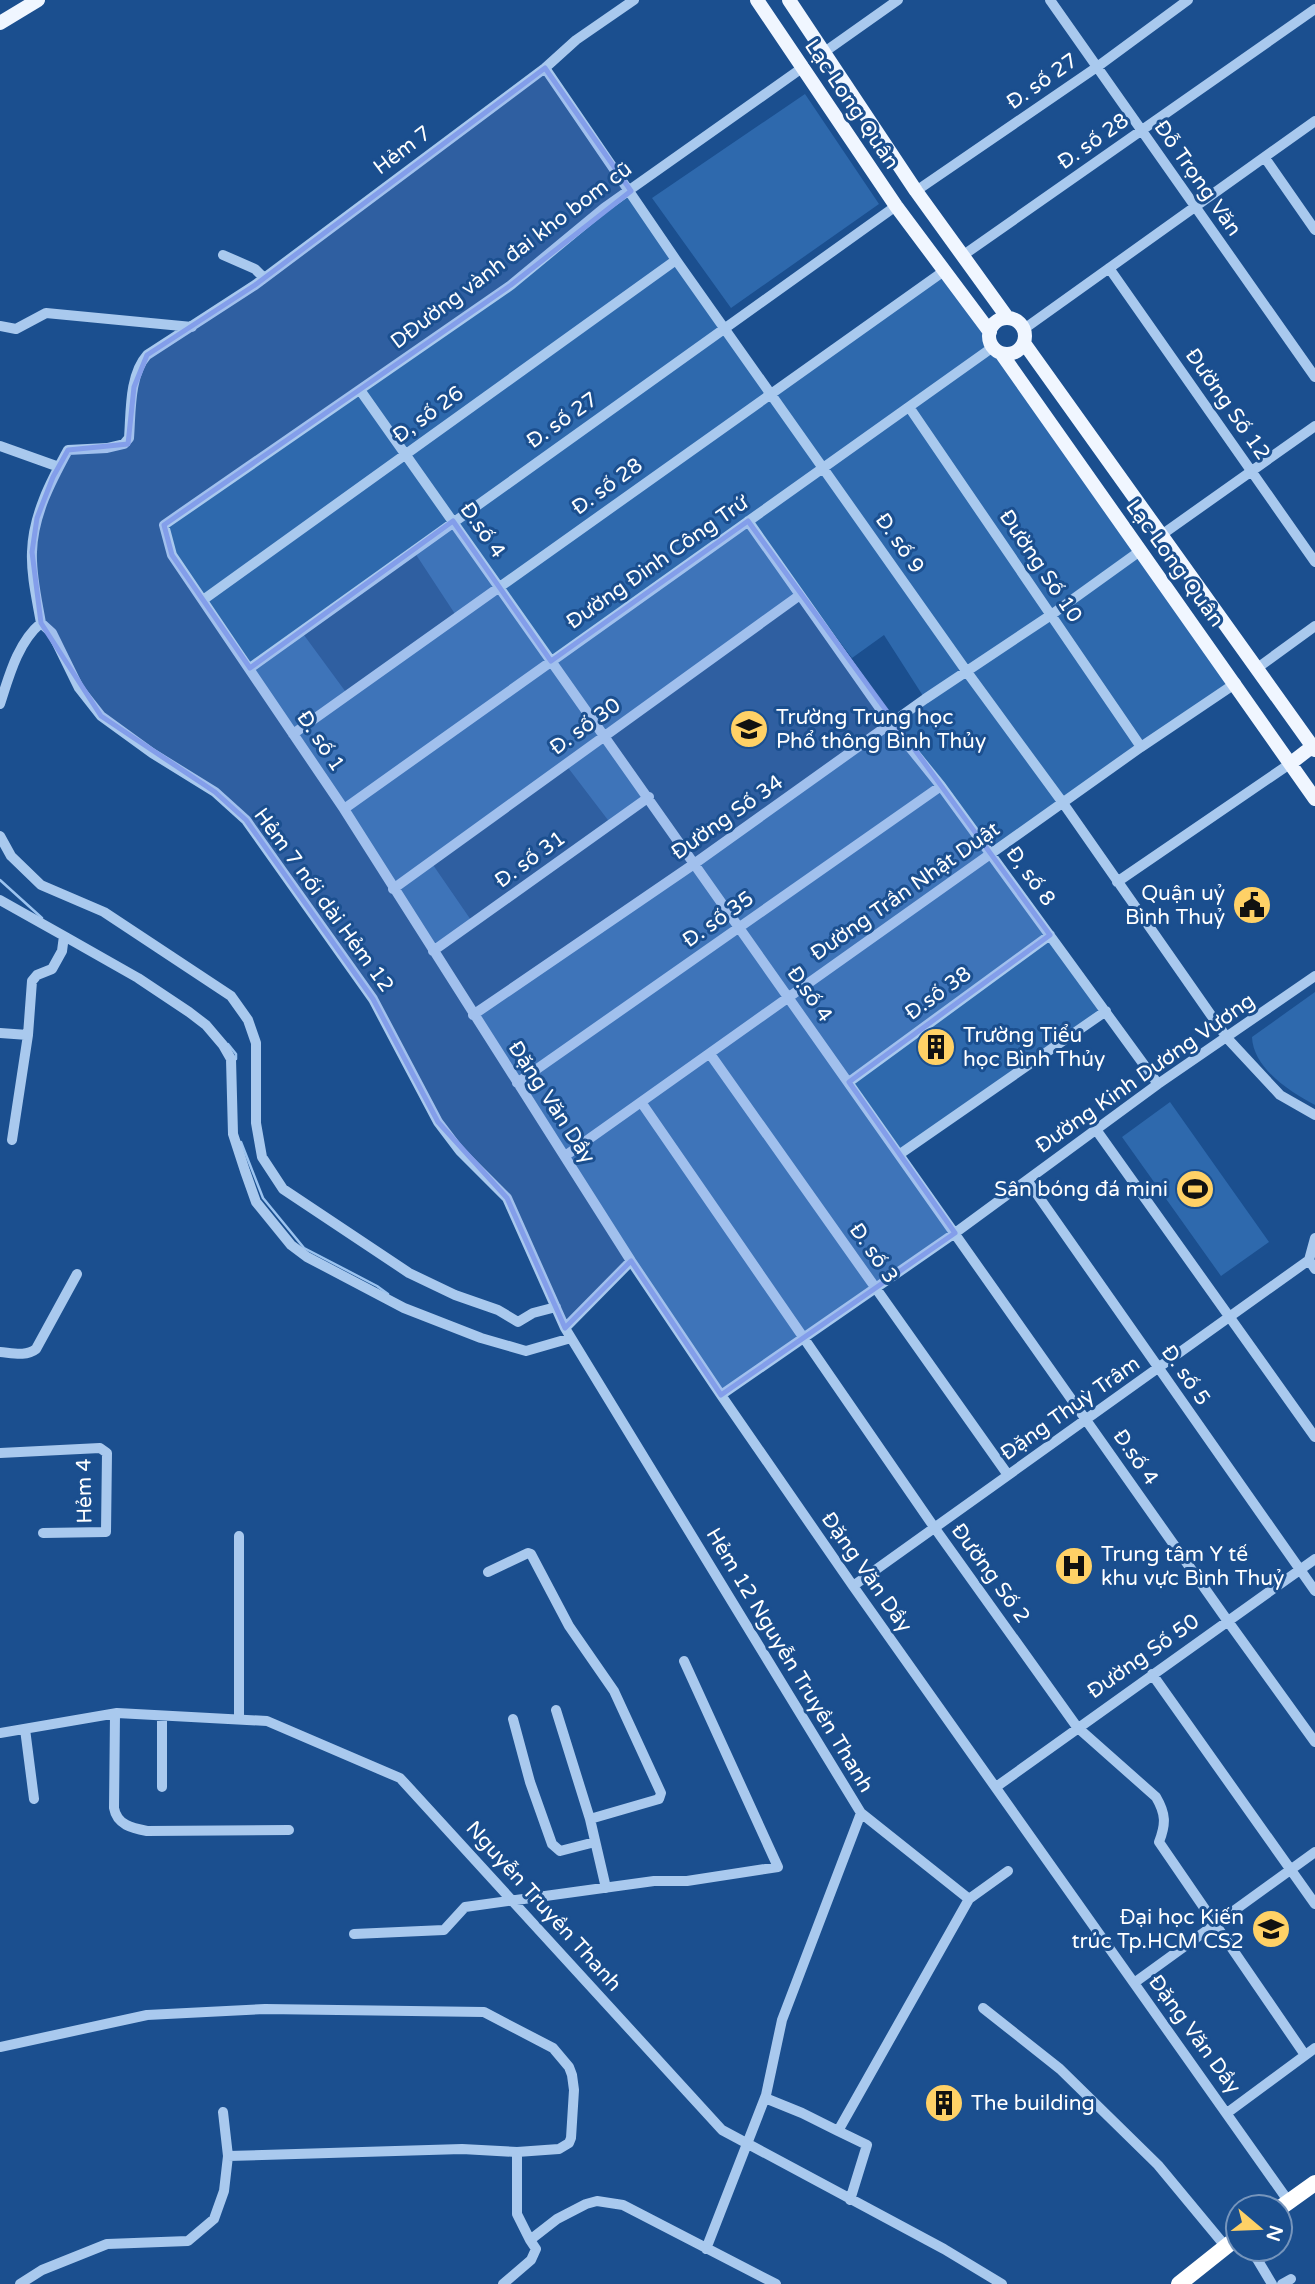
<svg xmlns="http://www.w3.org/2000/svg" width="1315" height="2284" font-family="'Varela Round',sans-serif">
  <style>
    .green { fill: #2e69ad; fill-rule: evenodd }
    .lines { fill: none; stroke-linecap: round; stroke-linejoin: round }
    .stream { stroke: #9cc4f0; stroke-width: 2.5 }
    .minor { stroke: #a9c9ee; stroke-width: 10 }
    .major { stroke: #f0f6ff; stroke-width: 14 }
    .highway { stroke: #fff; stroke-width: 16 }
    .marked { fill: #839eea; fill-opacity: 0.2; stroke: #839eea; stroke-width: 5; stroke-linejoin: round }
    .labels { text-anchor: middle; stroke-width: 6; stroke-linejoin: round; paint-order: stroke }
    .street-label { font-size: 21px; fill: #fff; stroke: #1b4f8f }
    .poi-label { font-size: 21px; fill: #fff; stroke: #1b4f8f; text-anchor: start }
  </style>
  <rect width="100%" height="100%" fill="#1b4f8f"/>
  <path class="green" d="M805,94L879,204L731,308L652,198Z
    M631,191L771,393L944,271L990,332L988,339L993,347L1236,683L991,853L1101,1011L898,1151L955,1233L721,1395L473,1015L925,699L884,635L852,658L766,545L800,595L605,736L649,797L611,824L566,765L431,862L473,923L433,951L172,555L164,525L360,390ZM413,550L457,617L348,695L301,631Z
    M1315,992V1105C1290,1092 1253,1068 1252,1037Z
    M1170,1102L1269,1242L1221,1276L1122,1137Z"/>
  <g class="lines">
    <path class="stream" d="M0,880L42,918
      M228,1044L236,1054V1059
      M241,1142L263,1198L304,1248L377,1286L388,1294"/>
    <path class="minor" d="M1050,0L1315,377
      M823,53L898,0
      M545,68L676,260L967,672L1063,803L1227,1038L1280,1095L1315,1115
      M802,68L604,208L511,285L164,525L172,555L344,809L631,1261L721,1395L853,1586L1289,2202
      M1265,158L1315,230
      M916,191L1097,67L1188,0
      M223,255L255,269L264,278
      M962,256L1315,9
      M1109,268L1315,562
      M0,326L16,329L46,313L192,327
      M1024,329L1315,121
      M360,390L1227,1620L1315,1742
      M909,407L1141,747
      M0,446L59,467
      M748,521L891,724L941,786L1158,1084
      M1160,536L1315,426
      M203,600L676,260
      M41,623C37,600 31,575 32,552C33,515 51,481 68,450L107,448L124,444L129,438C131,413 129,375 147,355L255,285L545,68L576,40L634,0
      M250,668L896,206
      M1256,669L1315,626
      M0,704C9,676 18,642 41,623L52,633L79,688L101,716L152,753L215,792L246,820L373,999L438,1122L460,1151L507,1198L565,1328
      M293,734L944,271
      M344,809L993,347
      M0,836L11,856L41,885L104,912L231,996L248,1020L256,1043V1123L262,1157L283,1189L409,1273L455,1295L498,1310L518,1322L533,1313L556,1307
      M1117,882L1291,763
      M393,889L800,595
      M0,900L64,936L62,951L52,969L37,975L32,981L28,1035L12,1140
      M64,936L138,978L189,1012L206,1025L223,1045L231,1059L233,1134L245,1171L256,1202L291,1245L307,1257L404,1308L481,1338L526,1351L571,1338
      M433,951L649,797
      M473,1015L694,864L925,699L1051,615L1140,551
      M0,1033L28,1035
      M710,1054L1008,1475
      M849,1082L1050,935
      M517,1083L941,786
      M641,1102L934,1527L1077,1727L1156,1797C1166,1814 1166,1824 1159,1842L1305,2055
      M1097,1131L1315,1437
      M900,1154L1106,1011
      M565,1156L1141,747L1236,683
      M1027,1180L1315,1591
      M1315,1238L1309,1260L1315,1269
      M631,1261L565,1328L861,1813L969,1899L838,2131L867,2145L850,2200
      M0,1352C12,1353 26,1357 36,1349L77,1274
      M721,1395L955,1233L1158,1084L1315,976
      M0,1453L100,1448L107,1453L106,1532L43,1533
      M239,1536V1719
      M488,1572L528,1553L531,1554L569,1626L614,1691L661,1793L659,1799L590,1819L606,1888
      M853,1586L1309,1260
      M1152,1674L1315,1904
      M556,1710L590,1819
      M115,1714L114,1808C117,1825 132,1828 147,1831L289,1830
      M513,1719L530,1782L552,1844L560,1851L595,1842
      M25,1729L34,1799
      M0,1733L117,1713L267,1721L400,1778L722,2130L944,2249L1002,2284
      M162,1787V1716
      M996,1787L1315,1559
      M969,1899L1008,1871
      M354,1934L444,1930L465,1907L654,1881H687L778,1867L684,1661
      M1134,1983L1315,1852
      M983,2008L1060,2069L1158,2165L1226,2247
      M0,2047L147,2015L265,2009L484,2012L553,2048L569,2067L572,2075L574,2090L571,2138L569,2143L559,2149L517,2152L462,2149L228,2156L224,2191L214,2219L188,2241L107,2244L42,2270L20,2284
      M765,2098L802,2113L838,2131
      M223,2112L228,2156
      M1227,2113L1315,2048
      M517,2152V2214L530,2240
      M706,2249L766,2095L782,2020L861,1813
      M1251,2249L1272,2284
      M503,2284L531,2260L536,2249L530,2240L557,2219L586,2204L597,2201L623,2205L776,2284
      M1282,2284L1291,2279"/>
    <path class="major" d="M757,0L896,206L990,332
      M789,0L916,191L1007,317
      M0,23L38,0
      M989 336a18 18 0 1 1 36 0a18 18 0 1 1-36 0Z
      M1024,343L1315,750
      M1001,353L1315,799
      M1291,763L1313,746"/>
    <path class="highway" d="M1280,2208L1315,2183
      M1179,2284L1238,2237"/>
  </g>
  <path class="marked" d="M545,68L631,191L511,285L164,525L172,555L250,668L453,521L551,661L748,521L1050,935L849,1082L955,1233L721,1395L631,1261L565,1328L507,1198L438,1122L373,999L246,820L215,792L101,716L41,623L32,552L37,518L53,477L68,450L128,444L134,387L147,355L255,285Z"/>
  <defs>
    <symbol id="school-disc" viewBox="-11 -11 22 22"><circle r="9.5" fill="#ffd166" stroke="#1b4f8f"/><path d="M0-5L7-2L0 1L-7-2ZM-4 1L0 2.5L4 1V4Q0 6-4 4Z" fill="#111"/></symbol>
    <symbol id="civic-disc" viewBox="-11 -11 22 22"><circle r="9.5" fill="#ffd166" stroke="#1b4f8f"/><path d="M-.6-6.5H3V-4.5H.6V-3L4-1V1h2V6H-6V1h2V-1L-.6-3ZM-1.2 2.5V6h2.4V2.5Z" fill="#111"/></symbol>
    <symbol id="building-disc" viewBox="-11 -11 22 22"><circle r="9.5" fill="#ffd166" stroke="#1b4f8f"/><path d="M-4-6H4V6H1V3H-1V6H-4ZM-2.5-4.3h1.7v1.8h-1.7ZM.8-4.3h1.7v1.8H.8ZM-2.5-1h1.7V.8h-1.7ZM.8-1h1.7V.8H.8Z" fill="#111"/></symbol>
    <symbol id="stadium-disc" viewBox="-11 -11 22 22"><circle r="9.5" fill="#ffd166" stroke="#1b4f8f"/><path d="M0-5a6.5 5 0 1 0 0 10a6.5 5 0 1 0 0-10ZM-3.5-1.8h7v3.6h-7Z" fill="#111"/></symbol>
    <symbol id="hospital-disc" viewBox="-11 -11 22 22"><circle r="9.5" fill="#ffd166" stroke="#1b4f8f"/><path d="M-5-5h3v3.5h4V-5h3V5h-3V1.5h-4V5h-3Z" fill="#111"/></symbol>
  </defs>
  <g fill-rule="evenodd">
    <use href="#school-disc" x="727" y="707" width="44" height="44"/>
    <use href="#civic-disc" x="1230" y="883" width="44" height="44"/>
    <use href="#building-disc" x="914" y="1025" width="44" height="44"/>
    <use href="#stadium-disc" x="1173" y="1167" width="44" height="44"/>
    <use href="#hospital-disc" x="1052" y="1544" width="44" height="44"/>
    <use href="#school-disc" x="1249" y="1907" width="44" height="44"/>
    <use href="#building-disc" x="922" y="2081" width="44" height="44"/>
  </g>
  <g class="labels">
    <g class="street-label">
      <text transform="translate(1042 81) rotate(-35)" y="7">Đ. số 27</text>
      <text transform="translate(852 104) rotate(56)" y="7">Lạc Long Quân</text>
      <text transform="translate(1093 141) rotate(-35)" y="7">Đ. số 28</text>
      <text transform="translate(402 150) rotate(-37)" y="7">Hẻm 7</text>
      <text transform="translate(1198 178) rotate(55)" y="7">Đỗ Trọng Văn</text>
      <text transform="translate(511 255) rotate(-37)" y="7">DĐường vành đai kho bom cũ</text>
      <text transform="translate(1228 404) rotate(55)" y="7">Đường Số 12</text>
      <text transform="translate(428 414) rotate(-36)" y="7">Đ, số 26</text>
      <text transform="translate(562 420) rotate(-35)" y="7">Đ. số 27</text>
      <text transform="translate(607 486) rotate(-36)" y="7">Đ. số 28</text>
      <text transform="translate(483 530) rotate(55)" y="7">Đ.số 4</text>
      <text transform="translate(900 543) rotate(55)" y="7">Đ. số 9</text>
      <text transform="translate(657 562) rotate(-35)" y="7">Đường Đinh Công Trứ</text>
      <text transform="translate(1175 563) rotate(54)" y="7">Lạc Long Quân</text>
      <text transform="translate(1041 566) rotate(56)" y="7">Đường Số 10</text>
      <text transform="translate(585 726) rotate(-36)" y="7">Đ. số 30</text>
      <text transform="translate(321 741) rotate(56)" y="7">Đ. số 1</text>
      <text transform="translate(727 817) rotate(-35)" y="7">Đường Số 34</text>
      <text transform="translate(530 859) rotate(-36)" y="7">Đ. số 31</text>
      <text transform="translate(1031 876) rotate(54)" y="7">Đ, số 8</text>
      <text transform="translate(905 891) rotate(-35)" y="7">Đường Trần Nhật Duật</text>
      <text transform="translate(324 900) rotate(54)" y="7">Hẻm 7 nối dài Hẻm 12</text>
      <text transform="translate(718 919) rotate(-35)" y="7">Đ. số 35</text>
      <text transform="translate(938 993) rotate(-36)" y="7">Đ.số 38</text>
      <text transform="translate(810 994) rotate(55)" y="7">Đ.số 4</text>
      <text transform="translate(1145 1073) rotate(-35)" y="7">Đường Kinh Dương Vương</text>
      <text transform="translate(552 1102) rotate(57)" y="7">Đặng Văn Dầy</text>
      <text transform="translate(874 1253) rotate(55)" y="7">Đ. số 3</text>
      <text transform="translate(1186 1375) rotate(55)" y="7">Đ. số 5</text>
      <text transform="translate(1070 1408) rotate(-35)" y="7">Đặng Thuỳ Trâm</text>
      <text transform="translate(1136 1457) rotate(55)" y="7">Đ.số 4</text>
      <text transform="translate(84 1491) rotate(-91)" y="7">Hẻm 4</text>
      <text transform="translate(867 1572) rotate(55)" y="7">Đặng Văn Dầy</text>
      <text transform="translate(991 1573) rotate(54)" y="7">Đường Số 2</text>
      <text transform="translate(1143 1656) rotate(-35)" y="7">Đường Số 50</text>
      <text transform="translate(790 1660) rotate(59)" y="7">Hẻm 12 Nguyễn Truyền Thanh</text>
      <text transform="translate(544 1906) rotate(48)" y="7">Nguyễn Truyền Thanh</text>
      <text transform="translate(1195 2034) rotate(54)" y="7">Đặng Văn Dầy</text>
    </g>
    <g class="poi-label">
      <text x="776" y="724">Trường Trung học<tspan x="776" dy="24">Phổ thông Bình Thủy</tspan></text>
      <text x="1225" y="900" text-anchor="end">Quận uỷ<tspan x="1225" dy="24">Bình Thuỷ</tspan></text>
      <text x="963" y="1042">Trường Tiểu<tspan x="963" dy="24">học Bình Thủy</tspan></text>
      <text x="1168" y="1196" text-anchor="end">Sân bóng đá mini</text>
      <text x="1101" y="1561">Trung tâm Y tế<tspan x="1101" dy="24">khu vực Bình Thuỷ</tspan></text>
      <text x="1244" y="1924" text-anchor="end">Đại học Kiến<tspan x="1244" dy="24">trúc Tp.HCM CS2</tspan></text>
      <text x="971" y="2110">The building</text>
    </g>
  </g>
  <g transform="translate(1259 2228) rotate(109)"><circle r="33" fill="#1b4f8f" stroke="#7695bc" stroke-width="2"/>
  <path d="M0-5L12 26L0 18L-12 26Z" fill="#ffd166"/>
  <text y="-10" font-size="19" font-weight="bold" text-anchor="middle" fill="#ffffff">N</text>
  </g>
</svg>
